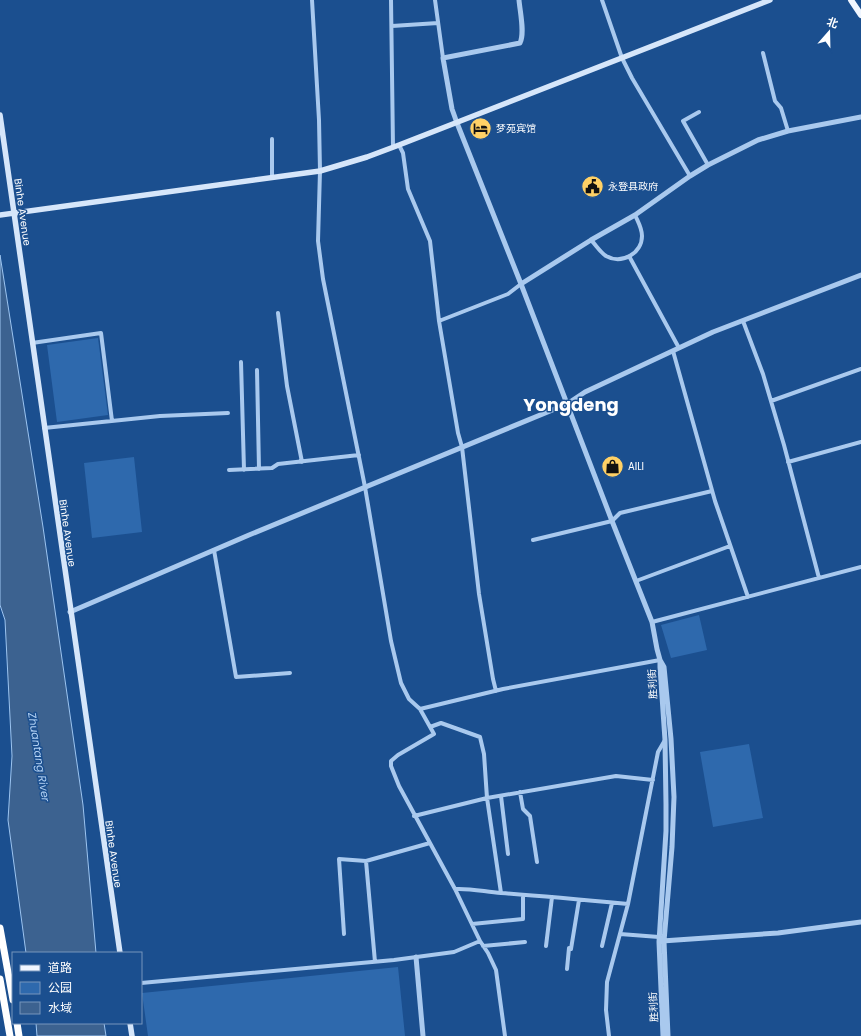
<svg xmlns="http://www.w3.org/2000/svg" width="861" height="1036" font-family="Poppins,'Noto Sans SC',sans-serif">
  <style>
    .green { fill: #2e69ad }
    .water { fill: #3c6290; stroke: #9cc4f0 }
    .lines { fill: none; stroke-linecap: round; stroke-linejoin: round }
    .minor { stroke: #a9c9ee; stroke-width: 4 }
    .tertiary { stroke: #a9c9ee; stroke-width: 5 }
    .secondary { stroke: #d6e6fa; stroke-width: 5.5 }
    .primary { stroke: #f0f6ff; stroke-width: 6 }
    .motorway { stroke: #fff; stroke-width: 7 }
    .labels { text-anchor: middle; stroke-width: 3; stroke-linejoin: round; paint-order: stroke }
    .poi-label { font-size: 10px; fill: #fff; stroke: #1b4f8f; text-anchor: start }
    .street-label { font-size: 10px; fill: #fff; stroke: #1b4f8f }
    .water-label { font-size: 11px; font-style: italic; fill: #b5d3f5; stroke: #1b4f8f }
    .town-label { font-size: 18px; font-weight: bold; fill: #fff; stroke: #1b4f8f }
  </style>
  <rect width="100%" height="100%" fill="#1b4f8f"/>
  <path class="green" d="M98,338L108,415L57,422L47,345Z
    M134,457L142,532L92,538L84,463Z
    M699,615L707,650L671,658L661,625Z
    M749,744L763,818L713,827L700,752Z
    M398,967L405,1036H148L142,993Z"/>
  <path class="water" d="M0,255L43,527L83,805L96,953H26L8,820L12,756L5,620L0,605Z
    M36,1023H104L106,1036H37Z"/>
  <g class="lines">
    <path class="minor" d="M391,0L393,147
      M435,0L443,58
      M602,0L622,58L632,78L690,176
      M392,26L438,23
      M763,53L775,101L781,108L788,131
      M699,112L683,121L708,165
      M272,139V177
      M399,145L403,153L408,189L430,241L439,321L458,433L462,447L479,594L493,679L496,691
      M591,240C596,245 600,252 606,256C622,265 642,253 642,236C642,228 638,222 635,215
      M629,256L679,348
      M278,313L287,386L302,462
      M439,321L508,294L521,284
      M743,321L763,374L784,445L819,578
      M32,343L101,333L112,421
      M673,351L715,501L748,597
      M241,362L244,470
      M257,370L259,469
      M771,401L861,369
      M44,428L160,416L228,413
      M788,462L861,442
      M229,470L272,468L278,464L359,455
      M533,540L612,521L620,513L712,491
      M214,550L236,677L290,673
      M636,581L730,546
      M652,622L861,567
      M420,709L503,689L660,660
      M430,727L441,723L480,737L484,754L487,798L501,893
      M520,792L523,809L530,816L537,862
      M501,796L508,854
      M414,816L487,798L616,776L653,780
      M366,861L375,962
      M455,889C470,888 486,892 501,893C543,896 586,900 628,904
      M472,924L523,919V895
      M344,934L339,859L366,861L430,843
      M620,934L659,937
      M480,941L488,953L496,970L505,1036
      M483,946L525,942
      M546,946L552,897
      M602,946L612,903
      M567,969L569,948L571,949L579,900
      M141,983L394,960L454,952L480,941L455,889L399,786L391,766V761L398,755L434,734L420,709L409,699L401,683L391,641L365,487L323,279L318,241L320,171L319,120L312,0
      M609,1036L606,1010L607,982L628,904L658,752L665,740"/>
    <path class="tertiary" d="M519,0C520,12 525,33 520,43L443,58L452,109L457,123L521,284L612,521L652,622L657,649L660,660L664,667L671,739L674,797L672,847L664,941L668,1036
      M521,284L591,240L635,215L690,176L708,165L758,140L788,131L861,117
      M70,612L249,535L567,404L585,392L713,332L861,275
      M660,660V667L665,740L666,804V831L659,942L663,1036
      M662,941L778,933L861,922
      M416,957L423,1036"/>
    <path class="secondary" d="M0,115L120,953
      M0,215L320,171L367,157L399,145L770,0
      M130,1023L132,1036"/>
    <path class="primary" d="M851,0L861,15"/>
    <path class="motorway" d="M0,928L13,1000
      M0,979L10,1036
      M17,1023L19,1036"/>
  </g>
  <defs>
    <symbol id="hotel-disc" viewBox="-11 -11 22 22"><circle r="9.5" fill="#ffd166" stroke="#1b4f8f"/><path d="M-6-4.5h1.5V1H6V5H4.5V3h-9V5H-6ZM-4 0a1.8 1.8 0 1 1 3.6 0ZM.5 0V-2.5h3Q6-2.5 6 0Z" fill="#111"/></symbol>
    <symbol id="civic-disc" viewBox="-11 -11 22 22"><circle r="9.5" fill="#ffd166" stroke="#1b4f8f"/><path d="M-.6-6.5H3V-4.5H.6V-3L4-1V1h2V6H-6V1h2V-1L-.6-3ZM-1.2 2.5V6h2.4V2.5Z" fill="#111"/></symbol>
    <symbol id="shop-disc" viewBox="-11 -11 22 22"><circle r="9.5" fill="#ffd166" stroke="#1b4f8f"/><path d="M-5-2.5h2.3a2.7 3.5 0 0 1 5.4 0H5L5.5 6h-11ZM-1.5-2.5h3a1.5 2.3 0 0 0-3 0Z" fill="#111"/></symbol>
  </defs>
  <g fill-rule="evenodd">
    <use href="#hotel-disc" x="468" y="116" width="25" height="25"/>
    <use href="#civic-disc" x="580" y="174" width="25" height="25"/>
    <use href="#shop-disc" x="600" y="454" width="25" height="25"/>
  </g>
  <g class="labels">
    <g class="poi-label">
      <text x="496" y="132">梦苑宾馆</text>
      <text x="608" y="190">永登县政府</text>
      <text x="628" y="470">AILI</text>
    </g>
    <g class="street-label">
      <text transform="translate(23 212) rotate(82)" y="4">Binhe Avenue</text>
      <text transform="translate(68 533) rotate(82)" y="4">Binhe Avenue</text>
      <text transform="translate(652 684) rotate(-93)" y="4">胜利街</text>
      <text transform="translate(114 854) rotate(82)" y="4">Binhe Avenue</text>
      <text transform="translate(653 1007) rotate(-93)" y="4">胜利街</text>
    </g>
    <g class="water-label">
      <text transform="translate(39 757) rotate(81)" y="4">Zhuantang River</text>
    </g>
    <g class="town-label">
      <text x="571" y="411">Yongdeng</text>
    </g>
  </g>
  <rect x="12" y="952" width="130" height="72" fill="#1b4f8f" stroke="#7695bc"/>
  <rect x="20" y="965" width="20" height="6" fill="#f0f6ff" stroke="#7695bc"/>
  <text x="48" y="972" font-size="12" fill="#ffffff">道路</text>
  <rect x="20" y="982" width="20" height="12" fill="#2e69ad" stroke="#7695bc"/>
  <text x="48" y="992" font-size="12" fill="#ffffff">公园</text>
  <rect x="20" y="1002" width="20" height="12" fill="#3c6290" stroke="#7695bc"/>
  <text x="48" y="1012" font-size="12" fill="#ffffff">水域</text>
  <g transform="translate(829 32) rotate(20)" stroke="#1b4f8f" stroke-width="3" paint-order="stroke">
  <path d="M0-3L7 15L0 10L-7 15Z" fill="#ffffff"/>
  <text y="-6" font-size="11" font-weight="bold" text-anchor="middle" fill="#ffffff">北</text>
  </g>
</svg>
